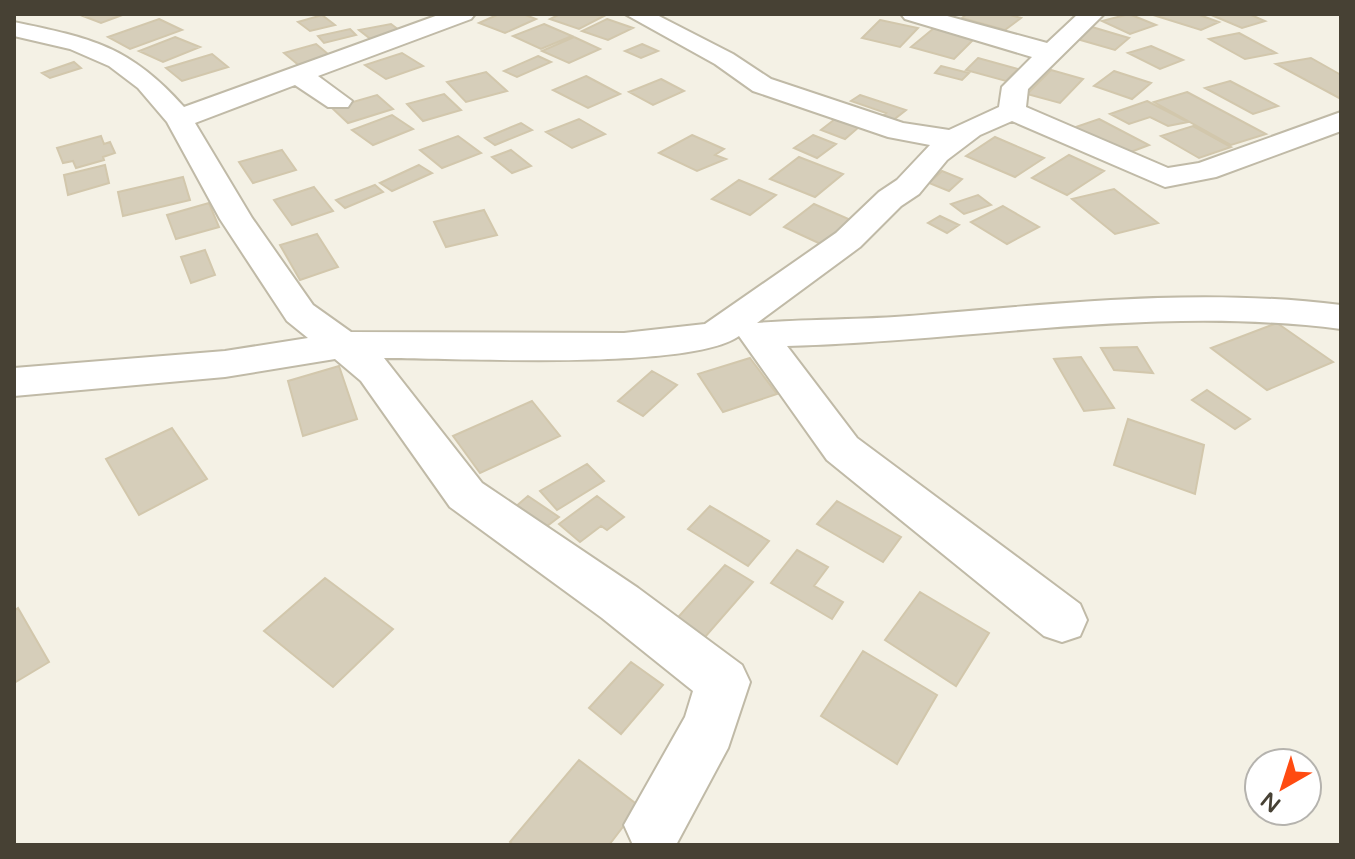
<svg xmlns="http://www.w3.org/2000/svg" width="1355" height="859" font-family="'Varela Round',sans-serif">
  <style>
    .building { fill: #d6ceba; stroke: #d2c7ac; stroke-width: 2 }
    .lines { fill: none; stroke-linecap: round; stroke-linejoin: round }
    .street-casing { stroke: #c0baa7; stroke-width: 4 }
    .street { fill: #fff; fill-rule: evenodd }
  </style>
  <rect width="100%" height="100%" fill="#f4f1e5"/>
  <path class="building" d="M89,14H125L101,23L83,16Z
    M499,14H523L536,19L505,33L479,23Z
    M560,14H605L606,15L579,29L550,19Z
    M967,14H1007L1021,18L1005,30L962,18Z
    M1129,14L1156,25L1130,34L1102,21Z
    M1150,14H1197L1219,22L1201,30Z
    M1209,14H1249L1265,21L1242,28Z
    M322,15L335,25L310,31L298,22Z
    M159,19L182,30L130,49L108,37Z
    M607,19L633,28L608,40L582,31Z
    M880,20L918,28L900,47L862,38Z
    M391,24L403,33L377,44L359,30Z
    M544,24L572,36L541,49L513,36Z
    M1092,27L1129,38L1115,50L1077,39Z
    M934,28L975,38L954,59L911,47Z
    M350,29L356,35L324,43L318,36Z
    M1239,33L1276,53L1245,59L1209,39Z
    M175,37L200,47L163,62L139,51Z
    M574,37L600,49L569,63L542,51Z
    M316,44L334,59L302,68L284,53Z
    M642,44L658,51L641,58L625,51Z
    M1151,46L1183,60L1160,69L1128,53Z
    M402,53L423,66L386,79L365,65Z
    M212,54L228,67L182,81L166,68Z
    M538,56L551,62L517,77L504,71Z
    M978,58L1018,69L1006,81L966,70Z
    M1311,58L1341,75V99L1276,64Z
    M74,62L81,68L50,78L42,73Z
    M941,66L969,73L962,80L935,73Z
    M1051,70L1083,79L1060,103L1027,94Z
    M1114,71L1151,83L1132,99L1094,86Z
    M486,72L507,91L466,102L447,82Z
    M586,76L620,94L588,108L553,90Z
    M661,79L684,91L653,105L629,92Z
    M1230,81L1278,106L1253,114L1205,88Z
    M1187,92L1266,134L1231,145L1154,102Z
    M444,94L461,110L423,121L407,104Z
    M377,95L393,109L348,123L332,108Z
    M860,95L906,110L892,121L881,117L886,113L851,101Z
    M1147,101L1188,122L1168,126L1150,117L1129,124L1110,114Z
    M392,115L413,129L373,145L352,130Z
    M579,119L605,134L572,148L546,132Z
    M835,119L859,127L845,139L821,130Z
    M1099,119L1149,145L1123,155L1073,128Z
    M521,123L532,130L495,145L485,138Z
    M1193,126L1231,147L1199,158L1161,136Z
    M692,135L724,149L715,155L726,159L697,171L659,153Z
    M813,135L836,144L817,158L794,148Z
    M101,136L104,144L110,142L115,153L103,157L104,160L76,168L73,161L63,163L57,148Z
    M458,136L481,153L442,168L420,150Z
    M995,137L1044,158L1015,177L966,156Z
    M282,150L296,170L253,183L239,162Z
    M511,150L531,166L512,173L492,157Z
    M1069,155L1104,171L1067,195L1032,178Z
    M799,157L843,174L815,197L770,179Z
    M105,165L109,183L68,195L64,175Z
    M419,165L432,173L392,191L380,183Z
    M942,171L962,179L949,191L929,183Z
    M183,177L190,200L123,216L118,192Z
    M739,180L776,195L750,215L712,199Z
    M375,185L383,192L345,208L336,200Z
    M314,187L333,211L292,225L274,200Z
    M1114,189L1158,223L1115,234L1072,199Z
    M978,195L991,205L964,214L951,204Z
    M209,203L219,227L176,239L167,215Z
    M814,204L853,221L823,245L784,227Z
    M1003,206L1039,227L1007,244L971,222Z
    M484,210L497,235L446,247L434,222Z
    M940,216L959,225L947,233L928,223Z
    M317,234L338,267L300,280L280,245Z
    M205,250L215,275L191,283L181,257Z
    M1277,323L1333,362L1267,390L1211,348Z
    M1137,347L1153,373L1114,370L1101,348Z
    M1081,357L1114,408L1084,411L1054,359Z
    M750,358L777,394L723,412L698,374Z
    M339,366L357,419L303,436L288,381Z
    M652,371L677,385L643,416L618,401Z
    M1207,390L1250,419L1235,429L1192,400Z
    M532,401L560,436L480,473L453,436Z
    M1128,419L1204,445L1195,494L1114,465Z
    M172,428L207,479L139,515L106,459Z
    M587,464L604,481L557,510L540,491Z
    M528,496L559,517L546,527L507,514Z
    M597,496L624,517L607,530L601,526L580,542L559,524Z
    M837,501L901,537L883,562L817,524Z
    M710,506L769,541L748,566L688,529Z
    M797,550L828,567L814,586L843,602L832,619L771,583Z
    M725,565L753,582L699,644L671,625Z
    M325,578L393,629L333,687L264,631Z
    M920,592L989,633L956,686L885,640Z
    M18,608L49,662L14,683V611Z
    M863,651L937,695L897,764L821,716Z
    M631,662L663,685L621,734L589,708Z
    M579,760L639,806L609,845H513L510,842Z"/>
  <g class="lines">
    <defs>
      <path id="street" d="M441,14H475L471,19L318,76L352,101L348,107H328L295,85L195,123L252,218L313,305L351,332L624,333L705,324L836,233L879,192L897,180L930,145L888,137L753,91L715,64L625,14H655L733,54L771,79L903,123L949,130L999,107L1002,87L1032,57L905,19L901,14H940L1047,43L1078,14H1104L1028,89L1026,107L1168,168L1199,163L1341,112V131L1216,177L1165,187L1012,121L980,135L947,160L919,194L901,206L860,247L757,323C807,319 859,320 909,316C1054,304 1196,287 1341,305V329C1156,305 972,341 787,346L857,438L1080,604L1087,620L1080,636L1062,642L1044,636L827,460L739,336C691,371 454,358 384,358L482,483L638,588L742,665L750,682L728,748L676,845H633L624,825L685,717L693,691L602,618L450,507L361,381L335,359L225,377L14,396V368L225,351L308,338L287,321L220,219L167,122L138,88L109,66L70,49L14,36V22C91,38 130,46 184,107Z"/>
    </defs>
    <use href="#street" class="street-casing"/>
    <use href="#street" class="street"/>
  </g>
  <rect width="1355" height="859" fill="none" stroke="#474134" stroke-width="32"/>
  <g transform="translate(1283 787) rotate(219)"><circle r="38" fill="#ffffff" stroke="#b5b3ae" stroke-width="2"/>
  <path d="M0-6L14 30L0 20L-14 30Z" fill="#ff4b11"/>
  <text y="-12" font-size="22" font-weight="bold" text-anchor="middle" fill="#474134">N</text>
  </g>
</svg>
